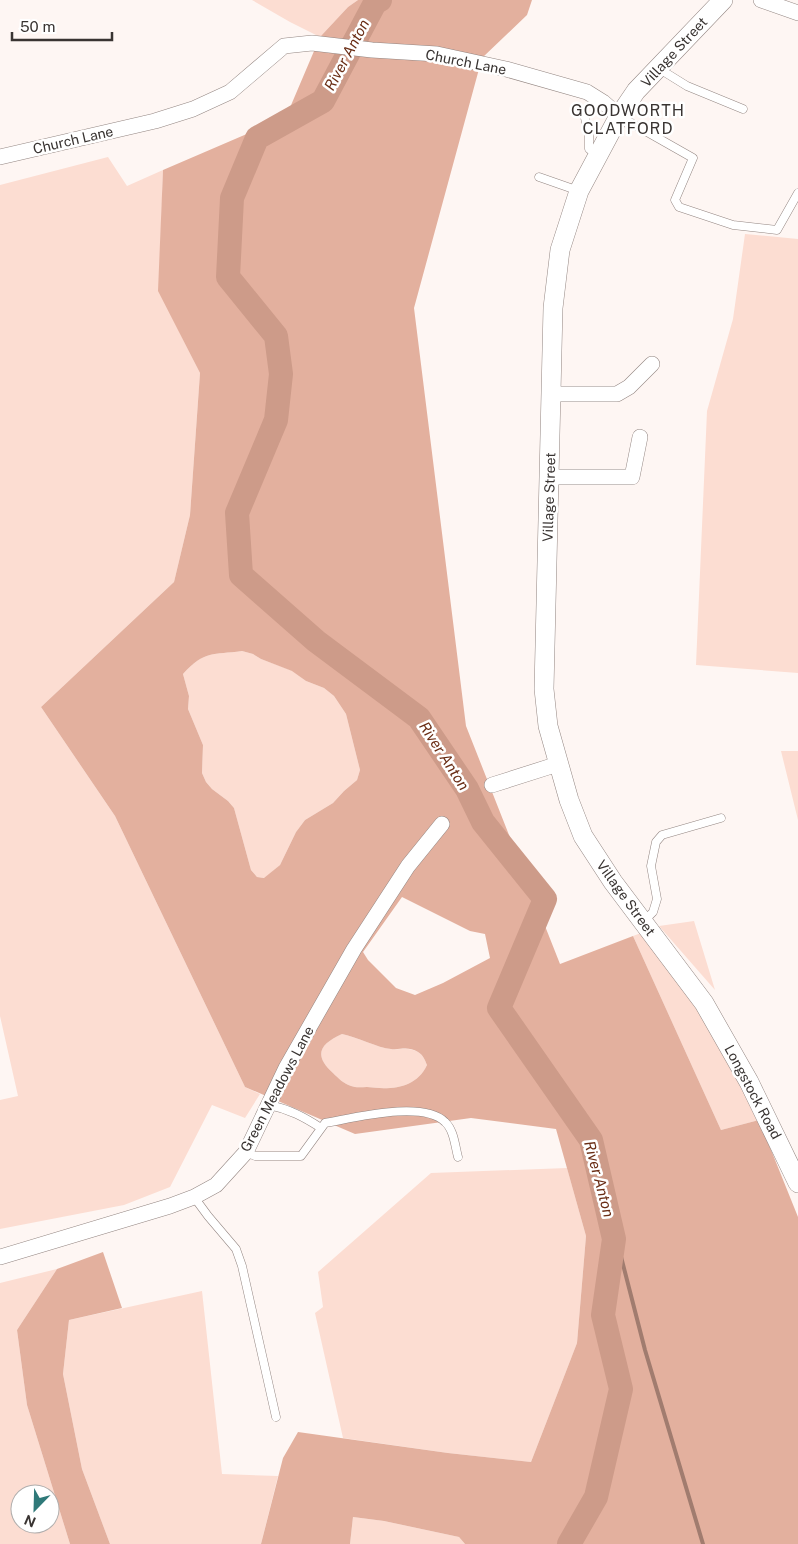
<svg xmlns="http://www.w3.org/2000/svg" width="798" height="1544" font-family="'Public Sans',sans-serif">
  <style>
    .green { fill: #fcddd2; fill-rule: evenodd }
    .forest { fill: #e3b09e; fill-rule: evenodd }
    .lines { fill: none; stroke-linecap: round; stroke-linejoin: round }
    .stream { stroke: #a17c6f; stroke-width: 4 }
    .river { stroke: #cd9b89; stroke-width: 24 }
    .service-casing { stroke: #938682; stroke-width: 9 }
    .minor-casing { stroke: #938682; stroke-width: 16 }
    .tertiary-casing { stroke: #938682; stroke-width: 20 }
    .service { stroke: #fff; stroke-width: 8 }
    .minor { stroke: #fff; stroke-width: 15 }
    .tertiary { stroke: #fff; stroke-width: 19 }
    .labels { text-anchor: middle; stroke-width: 5; stroke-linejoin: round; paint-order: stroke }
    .street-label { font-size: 14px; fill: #393432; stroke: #fff }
    .water-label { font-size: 15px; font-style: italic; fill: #6a2d15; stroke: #fff }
    .quarter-label { font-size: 16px; letter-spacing: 1px; fill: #393432; stroke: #fff }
  </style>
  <rect width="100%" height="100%" fill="#fef6f3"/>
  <path class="green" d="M252,0H358L348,7L320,37L290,22Z
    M108,157L127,186L163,170L159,291L200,373L190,515L174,582L41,707L115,816L245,1087L260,1094L245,1118L212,1105L170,1187L124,1205L0,1229V1100L18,1096L0,1016V185Z
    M745,234L798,239V673L696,665L707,411L733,319Z
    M242,651L253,654L261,659L293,671L306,681L324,688L334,696L346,714L360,770L357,780L344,791L333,803L305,820L296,832L280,865L265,878L257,877L251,870L234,808L228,801L212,789L206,782L202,773L203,745L188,709L189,696L183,674C205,650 213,655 242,651Z
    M781,751H798V820Z
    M694,921L715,990L659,926Z
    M641,933L656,947L734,1065L759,1120L721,1130L633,936Z
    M342,1034C357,1037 378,1048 391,1049C401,1050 409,1047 418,1052C423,1055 425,1060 427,1065C416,1089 390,1090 367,1087C362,1087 356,1088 351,1086C344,1084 338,1078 333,1073C313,1055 320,1044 342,1034Z
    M567,1168L586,1236L577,1343L531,1462L448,1453L343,1438L315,1313L323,1307L318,1272L431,1173Z
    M57,1269L17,1330L27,1405L70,1544H0V1283ZM20,1494H50V1524H20Z
    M202,1291L222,1474L278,1476L261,1544H110L82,1469L63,1374L69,1320Z
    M353,1517L384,1521L459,1537L465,1544H350Z"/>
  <path class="forest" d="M358,0H532L527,15L482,58L414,308L466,726L560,964L633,936L721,1130L759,1120L798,1217V1544H465L459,1537L384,1521L353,1517L350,1544H261L283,1458L298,1432L448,1453L531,1462L577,1343L586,1236L556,1129L471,1118L355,1134L245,1087L115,816L41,707L174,582L190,515L200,373L158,291L163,170L286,117L320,37L348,7ZM242,651L253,654L261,659L292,671L306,681L324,688L334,696L346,714L360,770L357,780L344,791L333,803L305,820L296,832L280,865L264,878L257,877L251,870L234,808L228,801L212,789L206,782L202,773L203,745L188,709L189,696L183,674C205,650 213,655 242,651ZM402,897L470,931L485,934L490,958L443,983L415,995L396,988L368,960L363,952ZM342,1034C357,1037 378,1048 391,1049C401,1050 408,1046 418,1052C423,1055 425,1060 427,1065C416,1089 390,1090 367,1087C362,1087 356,1088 351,1086C344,1084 338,1078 333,1073C313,1055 320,1044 342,1034Z
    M103,1252L122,1308L69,1320L63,1374L82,1469L110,1544H70L27,1405L17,1330L57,1269Z"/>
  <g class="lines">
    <path class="stream" d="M591,1140L645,1350L703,1544"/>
    <path class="river" d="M380,0L375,3L323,101L257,138L232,198L228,277L276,336L281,374L276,420L237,513L241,575L316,641L419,718L467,789L483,822L545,899L499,1008L591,1140L614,1239L603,1315L621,1389L596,1497L569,1544"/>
    <defs>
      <path id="service" d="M658,68L687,86L743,109
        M584,114L589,134V149L598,154
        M619,116L693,158L675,200L679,207L733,225L777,230L798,193
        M539,177L579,191
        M643,922L653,912L657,899L651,866L656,842L662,835L721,818
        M269,1105C289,1109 304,1117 321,1128
        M246,1152L255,1156H301L325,1123C354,1118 423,1100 445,1122C454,1130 455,1146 458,1157
        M194,1197L208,1216L236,1249L242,1266L276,1417"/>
      <path id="minor" d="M761,0L798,13
        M0,157L155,121L193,109L230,92L284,46L312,43L372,50L437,54L506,69L587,92L603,102L619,116
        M552,394H617L629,387L652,364
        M549,477H632L640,437
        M492,785L558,764
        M0,1257L170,1206L194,1197L216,1185L246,1152L286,1068L354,949L408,866L442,824"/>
      <path id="tertiary" d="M723,0L636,91L619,116L579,191L560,250L553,308L544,689L548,726L569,800L583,836L613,882L704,1003L749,1082L798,1183"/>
    </defs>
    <use href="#service" class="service-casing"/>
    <use href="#minor" class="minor-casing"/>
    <use href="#tertiary" class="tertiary-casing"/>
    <use href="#service" class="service"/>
    <use href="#minor" class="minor"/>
    <use href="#tertiary" class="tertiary"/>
  </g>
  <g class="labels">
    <g class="street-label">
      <text transform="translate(674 52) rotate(-47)" y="5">Village Street</text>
      <text transform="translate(466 62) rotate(11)" y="5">Church Lane</text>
      <text transform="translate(73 140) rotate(-13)" y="5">Church Lane</text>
      <text transform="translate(549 497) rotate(-88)" y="5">Village Street</text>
      <text transform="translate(626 898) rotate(54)" y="5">Village Street</text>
      <text transform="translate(277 1089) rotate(-62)" y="5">Green Meadows Lane</text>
      <text transform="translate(753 1092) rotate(62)" y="5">Longstock Road</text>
    </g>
    <g class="water-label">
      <text transform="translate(347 55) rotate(-62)" y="5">River Anton</text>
      <text transform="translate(444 756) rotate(57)" y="5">River Anton</text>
      <text transform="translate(599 1179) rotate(75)" y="5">River Anton</text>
    </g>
    <g class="quarter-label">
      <text x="628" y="116">GOODWORTH<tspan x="628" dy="18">CLATFORD</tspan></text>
    </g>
  </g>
  <g transform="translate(35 1509) rotate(203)"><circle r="24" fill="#ffffff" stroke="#b0aead"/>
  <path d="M0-4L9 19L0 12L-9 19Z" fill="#2f7979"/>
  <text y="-8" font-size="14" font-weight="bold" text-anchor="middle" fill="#393432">N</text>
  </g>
  <path d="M12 32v8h100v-8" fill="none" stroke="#393432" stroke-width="2.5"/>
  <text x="20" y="32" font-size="15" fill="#393432" stroke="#ffffff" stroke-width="4" paint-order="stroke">50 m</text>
</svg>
